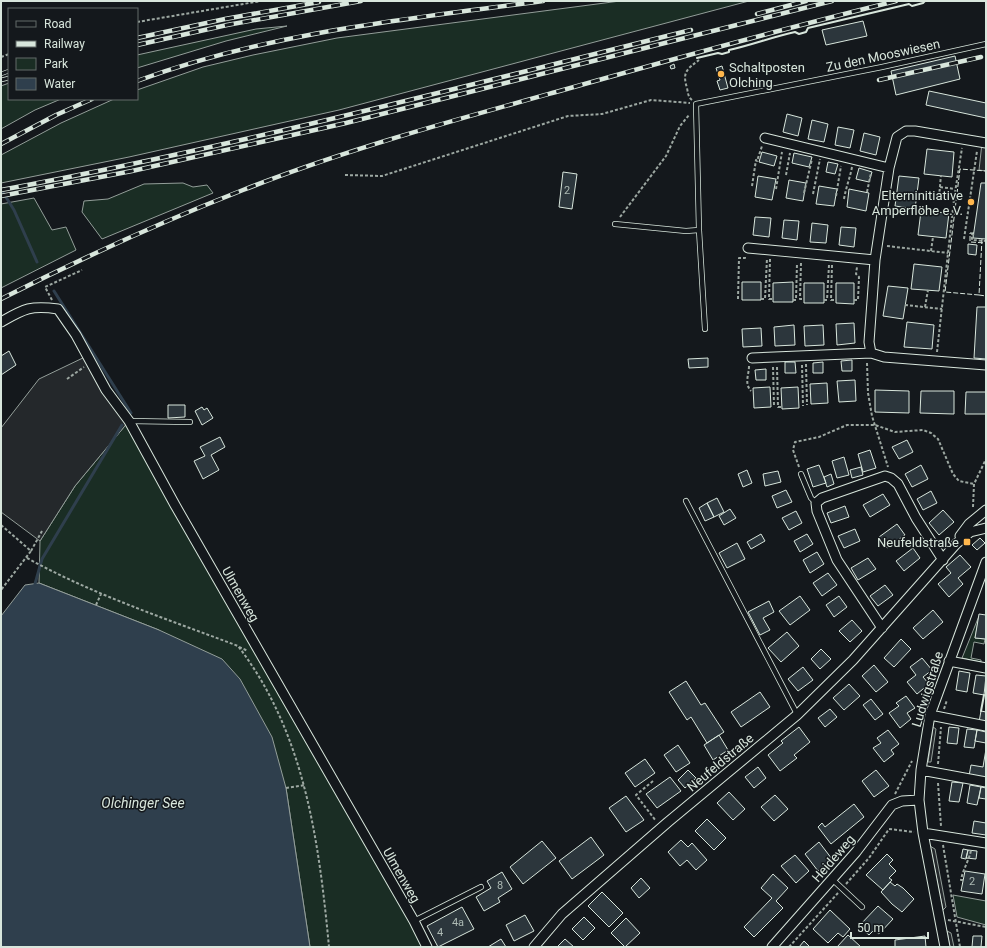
<svg xmlns="http://www.w3.org/2000/svg" width="987" height="948" font-family="Roboto,sans-serif">
  <style>
    .green { fill: #1a2d24; stroke: #939e99 }
    .parking { fill: #24282b; stroke: #939e99 }
    .water { fill: #2f3f4d; stroke: #939e99 }
    .lines { fill: none; stroke-linecap: round; stroke-linejoin: round }
    .stream { stroke: #2f3f4d; stroke-width: 3 }
    .building { fill: #2c363c; stroke: #d8e6dc }
    .lane-casing { stroke: #d8e6dc; stroke-width: 6 }
    .street-casing { stroke: #d8e6dc; stroke-width: 11 }
    .path { stroke: #9da8a2; stroke-width: 2; stroke-dasharray: 3 2; stroke-linecap: butt }
    .lane { stroke: #14181c; stroke-width: 4.5 }
    .street { stroke: #14181c; stroke-width: 9 }
    .rail-casing { stroke: #d8e6dc; stroke-width: 4.5 }
    .rail { stroke: #14181c; stroke-width: 3; stroke-dasharray: 9; stroke-linecap: butt }
    .fence { stroke: #d8e6dc; stroke-width: 1; stroke-dasharray: 5 2; stroke-linecap: butt }
    .wall { stroke: #d8e6dc; stroke-width: 2 }
    .poi-dot { fill: #ffb74d; stroke: #14181c; stroke-width: 1.5 }
    .labels { text-anchor: middle; stroke-width: 3; stroke-linejoin: round; paint-order: stroke }
    .number-label { font-size: 11px; fill: #adbab4 }
    .street-label { font-size: 13px; fill: #d8e6dc; stroke: #14181c }
    .poi-label { font-size: 13px; fill: #d8e6dc; stroke: #14181c; text-anchor: end }
    .water-label { font-size: 14px; font-style: italic; fill: #d8e6dc; stroke: #14181c }
  </style>
  <rect width="100%" height="100%" fill="#14181c"/>
  <path class="green" d="M620,1H749L339,110L129,157L1,183V155L61,123L114,99H137V90L203,67L253,55L337,38Z
    M287,26L226,41L137,68V55L256,29Z
    M9,83V99H61L35,110L1,129V86Z
    M183,183L193,187L207,185L213,193L102,239L82,212L84,201L108,199L144,184Z
    M34,198L52,230L66,227L76,250L1,288V204Z
    M129,421L427,947H310L286,788L159,630L39,583L40,541L75,486Z
    M979,616L975,638L985,639L984,644L974,642L971,658L981,660V662L962,658Z
    M953,895L986,901V925L957,917Z"/>
  <path class="parking" d="M982,143H986V171L979,170Z
    M87,356L129,421L75,486L40,541L1,512V428L39,379Z
    M933,727L936,729L931,762H928Z
    M930,846L935,849L946,907L943,910Z
    M947,931L951,933L954,947H950Z"/>
  <path class="water" d="M39,583L159,630L222,659L240,679L272,737L286,788L310,947H1V616L25,585Z"/>
  <g class="lines">
    <path class="stream" d="M1,189L14,210L37,262
      M54,291L131,413
      M35,584L42,559L122,425"/>
  </g>
  <path class="building" d="M863,21L867,36L826,45L822,30Z
    M955,56L960,79L896,95L891,71Z
    M674,64L675,68L671,69L670,66Z
    M722,66L728,88L720,90L717,81L720,80L716,68Z
    M929,91L986,103V118L926,105Z
    M787,114L802,118L798,136L783,132Z
    M812,120L828,124L824,142L808,139Z
    M838,127L854,130L850,148L835,145Z
    M864,133L880,137L876,155L860,151Z
    M927,149L954,152L952,177L924,174Z
    M762,152L777,156L774,166L759,162Z
    M794,153L812,157L809,167L792,163Z
    M828,162L838,164L835,174L826,172Z
    M859,168L872,172L869,182L856,179Z
    M563,172L577,174L572,209L559,207Z
    M758,176L776,179L772,200L755,197Z
    M899,176L919,178L915,209L895,206Z
    M789,180L806,183L803,201L786,198Z
    M981,183H986V239L973,238Z
    M819,186L837,189L834,206L816,204Z
    M849,189L869,193L866,211L847,207Z
    M921,211L949,213L946,238L918,235Z
    M755,217L771,218L769,237L753,235Z
    M784,220L799,221L797,240L782,238Z
    M812,223L828,225L826,243L810,242Z
    M841,227L856,228L854,247L839,245Z
    M968,244L977,245L976,255L968,254Z
    M914,264L942,267L939,291L911,289Z
    M742,282H761V300H742Z
    M793,282V302H773V283Z
    M804,283H824V303H804Z
    M836,283H854V304L836,303Z
    M888,286L908,288L903,319L883,316Z
    M977,307H986V359L974,358Z
    M907,322L934,325L932,349L904,347Z
    M854,323L855,343L837,345L836,324Z
    M794,325L795,345L775,346L774,327Z
    M823,325L824,345L805,346L804,326Z
    M761,328L762,346L743,347L742,329Z
    M9,351L16,365L1,375V356Z
    M708,358V367L689,368L688,359Z
    M852,360V371H842L841,361Z
    M785,362H795L796,373H785Z
    M823,362V373H813V363Z
    M766,369V380H756L755,370Z
    M855,380L856,401L839,402L837,381Z
    M827,383L828,403L811,404L810,384Z
    M770,387L771,407L754,408L753,388Z
    M798,387L799,408L782,409L781,388Z
    M875,390L909,391V413L875,412Z
    M921,391H954V414L920,413Z
    M966,392H986V414H965Z
    M168,405H185V417L168,418Z
    M202,407L204,410L207,408L213,418L202,425L195,411Z
    M220,437L225,447L211,455L219,470L203,479L194,461L205,456L200,447Z
    M907,440L913,452L899,459L892,447Z
    M870,450L876,468L863,472L858,454Z
    M844,457L849,475L837,478L832,461Z
    M819,465L826,483L813,487L807,469Z
    M921,465L928,479L912,487L905,474Z
    M861,467L863,475L852,478L850,470Z
    M747,470L752,483L743,487L738,474Z
    M778,471L781,482L765,486L763,474Z
    M831,474L834,484L827,487L824,477Z
    M786,490L792,502L777,508L772,496Z
    M931,491L937,503L923,510L917,499Z
    M883,494L890,505L870,517L863,505Z
    M717,498L724,512L714,517L707,503Z
    M707,503L714,517L705,521L699,508Z
    M845,506L849,517L831,523L827,513Z
    M730,509L736,518L724,525L719,516Z
    M943,510L954,522L939,535L929,523Z
    M796,511L802,523L789,530L782,518Z
    M897,524L905,535L887,548L879,537Z
    M855,529L860,541L844,548L838,536Z
    M761,534L765,541L751,549L747,542Z
    M807,534L813,544L800,552L794,541Z
    M980,538L985,543L977,550L972,545Z
    M737,543L745,559L727,568L719,553Z
    M913,548L920,558L904,571L896,561Z
    M817,552L824,564L810,573L803,560Z
    M960,555L971,567L958,578L963,584L949,597L938,584L951,573L946,567Z
    M868,558L876,569L858,580L851,568Z
    M828,573L837,585L822,596L813,583Z
    M885,585L893,595L878,606L870,596Z
    M800,596L810,610L790,625L779,611Z
    M839,596L847,607L834,617L826,605Z
    M769,601L774,612L763,618L770,630L760,635L748,612Z
    M933,610L943,622L923,639L913,628Z
    M979,614L986,615V639L975,638Z
    M852,620L862,631L850,642L839,631Z
    M787,632L799,646L781,662L768,648Z
    M901,639L911,649L894,667L884,658Z
    M821,649L831,659L820,669L811,659Z
    M922,658L932,670L923,677L929,684L917,694L907,682L916,675L910,667Z
    M874,665L888,682L876,692L862,676Z
    M803,667L813,680L798,691L788,679Z
    M959,671L970,673L967,692L956,690Z
    M976,675L986,676L984,695L973,693Z
    M686,681L701,705L705,703L724,732L707,743L691,717L687,720L669,692Z
    M849,684L860,696L844,710L833,698Z
    M760,692L770,707L741,727L731,712Z
    M906,696L915,708L907,713L911,719L900,728L889,713L899,706L896,703Z
    M871,699L883,714L875,720L863,705Z
    M830,709L837,717L825,727L818,718Z
    M981,711L986,712V723L979,722Z
    M799,727L810,742L794,755L797,758L780,771L768,755L783,743L781,741Z
    M949,727L959,728L957,744L947,743Z
    M967,729L977,730L974,748L964,747Z
    M888,730L899,744L891,750L894,754L884,762L873,748L881,743L877,738Z
    M977,730L986,732V743L975,741Z
    M719,735L728,750L713,760L704,745Z
    M678,745L690,763L676,772L664,755Z
    M986,749V779L969,776L971,765L983,767Z
    M645,759L655,773L635,787L625,773Z
    M758,767L766,778L754,788L745,777Z
    M688,770L696,778L685,788L678,780Z
    M876,770L889,786L874,797L862,781Z
    M670,777L681,791L657,808L646,794Z
    M952,782L963,783L959,802L949,801Z
    M970,785L981,787L977,805L967,803Z
    M981,787L986,788V799L979,798Z
    M729,792L745,809L733,820L717,803Z
    M775,795L788,809L774,821L761,807Z
    M626,796L644,820L626,832L609,808Z
    M854,804L864,817L831,844L818,827L822,823L825,827Z
    M707,819L726,838L714,850L695,831Z
    M974,821L986,823V821V835L972,833Z
    M591,837L604,855L572,879L559,861Z
    M681,840L688,847L692,843L707,860L696,870L687,860L680,866L668,852Z
    M542,841L556,858L523,884L510,867Z
    M819,842L832,859L818,871L805,854Z
    M963,849L968,850L966,859L961,858Z
    M968,850L977,851L976,859L966,858Z
    M887,854L893,860L889,864L896,871L889,878L892,880L883,890L866,875Z
    M795,855L809,871L796,883L781,866Z
    M965,871L985,874L982,894L961,891Z
    M502,872L512,889L498,898L500,902L484,911L476,897L491,888L487,881Z
    M773,874L788,888L776,901L783,908L754,937L744,927L772,898L761,888Z
    M641,878L650,888L639,898L631,888Z
    M890,882L895,886L897,884L903,888L914,899L902,912L892,904L881,892Z
    M602,892L623,913L609,927L588,906Z
    M878,906L893,919L879,934L874,930L869,935L859,926Z
    M462,907L474,929L438,947L427,926Z
    M830,910L850,929L843,937L838,933L828,943L813,929Z
    M525,915L534,931L514,941L506,925Z
    M584,917L595,928L583,940L572,929Z
    M626,918L640,933L625,947L611,933Z
    M848,935L861,947H837Z
    M925,936L926,947H895V940Z
    M973,936H982L981,947H972Z
    M501,939L506,947H488Z
    M565,939L574,947H557Z
    M804,941L810,947H799Z"/>
  <g class="lines">
    <defs>
      <path id="lane" d="M615,224L686,231L699,230
        M705,329L699,230L696,104L882,67L986,44
        M129,421L190,422
        M801,474L811,498L816,503
        M686,501L797,714
        M832,879L862,907
        M414,921L481,887"/>
      <path id="street" d="M765,138L889,168
        M986,143L915,131H906L897,137L889,168L875,260L869,342L871,353L884,357L986,365
        M748,248L875,260
        M1,322C24,309 30,305 58,309L76,335L106,390L129,421L175,505L414,921L427,947
        M752,358L871,353
        M960,536L969,524L986,510
        M882,628L837,560L817,511L816,503L822,498L885,476L891,478L898,484L916,518L943,560
        M949,661L986,668
        M930,715L986,726
        M921,770L986,782
        M923,833L986,843
        M534,947L562,914L668,822L797,715L853,660L956,544L970,532L986,528
        M772,947L856,852L892,805L902,801L919,800
        M945,947L923,833L919,800L921,770L930,715L986,562"/>
    </defs>
    <use href="#lane" class="lane-casing"/>
    <use href="#street" class="street-casing"/>
    <path class="path" d="M137,22L261,1
      M1,57L9,54
      M692,100C688,97 688,93 687,88C682,72 687,69 699,60
      M345,175L382,176L568,116L602,114L651,100L690,103
      M786,175L790,153
      M752,186L756,160L757,161L762,146
      M940,187L955,189
      M776,189L782,152
      M867,192L871,173
      M804,193L812,159
      M813,194L820,159
      M917,194L954,199
      M836,196L841,166
      M939,197L941,175
      M844,199C846,187 850,178 852,167
      M620,217L666,156L680,126L689,115
      M974,235L972,234V240L986,241
      M964,239L977,151
      M887,246L948,253
      M931,251L933,237
      M770,259L769,299H773
      M801,263L800,299H804
      M832,265L831,300H835
      M738,299L739,258H745V256
      M761,299H765L767,258
      M52,300L45,287L82,270
      M793,300H796L797,263
      M824,300H827L829,265
      M854,300H858L859,277L856,274L857,267
      M905,305L942,309
      M925,307L928,290
      M937,352L954,199L962,148
      M867,363L868,393L872,416L888,467
      M806,364L807,405
      M802,365L803,406
      M749,366C749,375 744,383 751,391
      M773,367L774,406
      M777,367L778,407H782
      M67,379L84,367
      M799,467L793,450L795,442L819,437L847,425H875L895,432L923,430L931,433L938,439L953,474L959,481L974,484
      M973,507L974,484L986,459
      M1,525L31,551L1,590
      M31,551L42,531
      M27,558C94,595 167,619 238,646C305,733 319,842 329,947
      M96,605L101,594
      M239,647L248,651
      M944,709L947,700
      M938,764L941,727
      M653,781L636,795L656,821
      M938,783L941,826
      M286,788L305,785
      M895,794L912,761
      M943,845L960,947
      M963,880H961C963,869 969,861 971,850
      M846,884L869,858L889,829L914,832
      M948,920L986,927
      M789,947L838,893"/>
    <use href="#lane" class="lane"/>
    <use href="#street" class="street"/>
    <defs>
      <path id="rail" d="M757,14L806,1
        M137,38L225,19L319,2
        M137,45L227,25L361,1
        M1,74L9,71
        M1,80L9,78
        M879,80L981,57
        M137,81C267,33 406,19 543,1
        M1,144L56,115L92,99
        M1,190C233,147 461,87 691,30
        M1,196L132,171L346,123L832,1
        M1,299C80,259 161,222 243,190C345,150 451,121 556,92C669,60 782,29 896,1"/>
    </defs>
    <use href="#rail" class="rail-casing"/>
    <use href="#rail" class="rail"/>
    <path class="fence" d="M974,233H970V242L986,243
      M982,239L979,295L945,292L960,169L986,171
      M979,295L986,296"/>
    <path class="wall" d="M697,58L718,53L722,54L729,52V50C752,45 772,37 795,32L799,34L806,32L808,28L909,4L912,6L923,3L925,1
      M981,711L984,695"/>
  </g>
  <g class="poi-dot">
    <circle cx="721" cy="74" r="4"/>
    <circle cx="971" cy="202" r="4"/>
    <rect x="963" y="538" width="8" height="8" rx="2"/>
  </g>
  <g class="labels">
    <g class="number-label">
      <text x="567" y="194">2</text>
      <text x="972" y="885">2</text>
      <text x="500" y="889">8</text>
      <text x="458" y="926">4a</text>
      <text x="440" y="936">4</text>
    </g>
    <g class="street-label">
      <text transform="translate(883 55) rotate(-12)" y="5">Zu den Mooswiesen</text>
      <text transform="translate(241 594) rotate(60)" y="5">Ulmenweg</text>
      <text transform="translate(927 689) rotate(-73)" y="5">Ludwigstraße</text>
      <text transform="translate(720 762) rotate(-40)" y="5">Neufeldstraße</text>
      <text transform="translate(833 858) rotate(-49)" y="5">Heideweg</text>
      <text transform="translate(402 875) rotate(60)" y="5">Ulmenweg</text>
    </g>
    <g class="poi-label">
      <text x="729" y="72" text-anchor="start">Schaltposten<tspan x="729" dy="15">Olching</tspan></text>
      <text x="963" y="200">Elterninitiative<tspan x="963" dy="15">Amperflöhe e.V.</tspan></text>
      <text x="959" y="547">Neufeldstraße</text>
    </g>
    <g class="water-label">
      <text x="143" y="808">Olchinger See</text>
    </g>
  </g>
  <rect width="987" height="948" fill="none" stroke="#d8e6dc" stroke-width="4"/>
  <rect x="8" y="8" width="130" height="92" fill="#14181c" stroke="#626a69"/>
  <rect x="16" y="21" width="20" height="6" fill="#14181c" stroke="#626a69"/>
  <text x="44" y="28" font-size="12" fill="#d8e6dc">Road</text>
  <rect x="16" y="41" width="20" height="6" fill="#d8e6dc" stroke="#626a69"/>
  <text x="44" y="48" font-size="12" fill="#d8e6dc">Railway</text>
  <rect x="16" y="58" width="20" height="12" fill="#1a2d24" stroke="#626a69"/>
  <text x="44" y="68" font-size="12" fill="#d8e6dc">Park</text>
  <rect x="16" y="78" width="20" height="12" fill="#2f3f4d" stroke="#626a69"/>
  <text x="44" y="88" font-size="12" fill="#d8e6dc">Water</text>
  <path d="M851 932v6h77v-6" fill="none" stroke="#d8e6dc" stroke-width="2"/>
  <text x="857" y="932" font-size="12" fill="#d8e6dc" stroke="#14181c" stroke-width="3" paint-order="stroke">50 m</text>
</svg>
